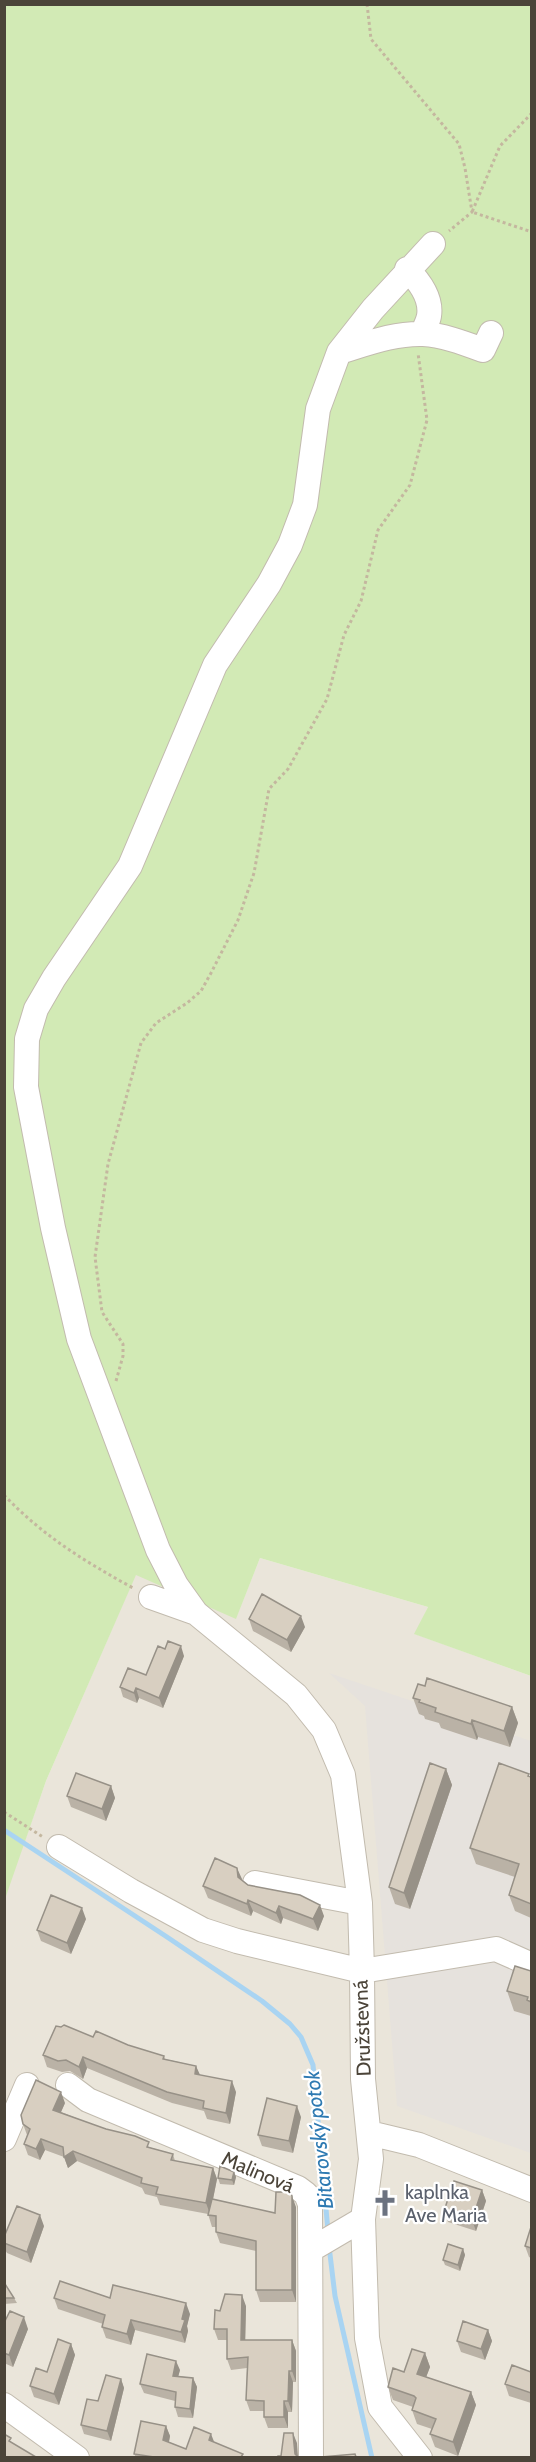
<svg xmlns="http://www.w3.org/2000/svg" width="536" height="2462" font-family="Cabin,sans-serif">
  <style>
    .residential { fill: #eae5da }
    .industrial { fill: #e6e2dd }
    .green { fill: #d2eab5 }
    .lines { fill: none; stroke-linecap: round; stroke-linejoin: round }
    .stream { stroke: #a9d4f2; stroke-width: 5 }
    .minor-casing { stroke: #c2bbae; stroke-width: 26 }
    .path { stroke: #c4b79f; stroke-width: 3; stroke-dasharray: 3 3; stroke-linecap: butt }
    .minor { stroke: #fff; stroke-width: 24 }
    .wall { fill: #bab2a6 }
    .shaded-wall { fill: #979187 }
    .building { fill: #d8cfc1; stroke: #979187; stroke-width: 1.5 }
    .labels { text-anchor: middle; stroke-width: 4.5; stroke-linejoin: round; paint-order: stroke }
    .street-label { font-size: 20px; fill: #4b4439; stroke: #fff }
    .worship-label { font-size: 20px; fill: #5b616d; stroke: #fff; text-anchor: start }
    .water-label { font-size: 21px; font-style: italic; fill: #2e7ab2; stroke: #fff }
  </style>
  <rect width="100%" height="100%" fill="#f6f3ec"/>
  <path class="residential" d="M260,1558L428,1607L415,1634L531,1676V2457H5L4,1899L46,1781L136,1574L236,1618Z"/>
  <path class="industrial" d="M329,1673L531,1741V2153L397,2106L365,1706Z"/>
  <path class="green" d="M5,5H531V1676L414,1634L428,1607L260,1558L236,1619L136,1575L46,1781L5,1899Z"/>
  <g class="lines">
    <path class="stream" d="M4,1830L167,1937L262,2001L290,2024L301,2037L313,2065L328,2231
      M329,2246L335,2296L372,2458"/>
    <defs>
      <path id="minor" d="M407,269C419,281 432,298 429,316C428,322 424,329 422,334
        M339,352C366,344 394,333 423,334C443,335 464,343 483,350L491,333
        M151,1597L196,1613L296,1695L324,1730L343,1775L360,1903L362,1971L496,1949L532,1965
        M196,1613L176,1585L158,1550L79,1339L53,1228L26,1087L27,1039L36,1009L54,978L130,866L215,665L269,584L290,545L305,505L318,409L339,352L373,309L433,244
        M59,1847L131,1891L203,1930L237,1941L362,1971L363,2079L371,2159L363,2219L367,2338L380,2407L420,2458
        M255,1883L360,1903
        M68,2085L88,2100L298,2188L306,2194L310,2204L311,2458
        M369,2133L419,2145L532,2190
        M4,2139L27,2085
        M312,2249L363,2219
        M4,2405L77,2458"/>
    </defs>
    <use href="#minor" class="minor-casing"/>
    <path class="path" d="M367,4L371,39L459,144L465,168L472,212L449,231
      M532,113L500,146L472,212L532,232
      M116,1381L123,1356V1344L102,1312L95,1257L108,1164L141,1043L156,1023L187,1003L201,991L211,973L238,920L254,873L269,789L288,769L327,699L344,635L361,601L378,530L410,485L427,420L418,353
      M4,1495C43,1536 84,1561 133,1588
      M4,1812L43,1837"/>
    <use href="#minor" class="minor"/>
  </g>
  <path class="wall" d="M249,1619L305,1627L291,1652L253,1631Z
    M165,1649L184,1656L163,1708L139,1698L137,1703L123,1697L120,1687L146,1675Z
    M425,1686L512,1707L518,1723L510,1747L478,1737L477,1740L441,1728L439,1723L425,1719L424,1716L419,1714L413,1698Z
    M446,1769L452,1785L410,1909L395,1904L389,1887Z
    M531,1777V1918L515,1911L509,1895L515,1877L476,1864L470,1848Z
    M111,1786L115,1798L106,1821L71,1807L67,1796Z
    M242,1880L248,1885L324,1916L318,1931L283,1918L281,1924L253,1911L251,1916L208,1898L203,1886Z
    M86,1919L71,1954L41,1941L37,1930Z
    M531,1971V2016L514,2011L507,1991Z
    M61,2027L93,2037L128,2045L164,2056L165,2059L196,2066L199,2075L236,2092L230,2124L207,2119L204,2111L172,2103L87,2068L83,2079L70,2071L62,2072L47,2067L43,2055Z
    M65,2103L61,2112L152,2148L173,2154L175,2161L213,2168L217,2179L213,2199L275,2213L296,2207V2302H260L256,2290V2251L220,2243L216,2232V2227H212L208,2214L160,2205L157,2197L145,2194L142,2188L77,2161L68,2168L64,2157L45,2150L40,2160L28,2155L24,2144L27,2135L23,2124Z
    M301,2117L293,2153L262,2146L258,2135Z
    M234,2172L236,2177L234,2185L220,2184L218,2178Z
    M482,2190L486,2201L476,2231L448,2222L444,2211Z
    M44,2226L31,2263L7,2253L4,2248V2237Z
    M531,2227V2258L529,2257L525,2246Z
    M463,2249L465,2255L460,2271L445,2265L443,2260Z
    M4,2284L14,2298L17,2303L4,2304Z
    M54,2298H110L190,2314L187,2326L188,2331L185,2343L135,2330L131,2345L106,2338L102,2327L103,2324L58,2309Z
    M246,2306L245,2340H292L296,2351V2382H293L292,2412H288V2428H268L264,2417V2411H250L246,2400L247,2368L231,2370L227,2359V2340H218L214,2329Z
    M4,2323L28,2329L13,2367L4,2363Z
    M488,2330L492,2341L485,2360L461,2352L457,2341Z
    M71,2344L75,2355L59,2405L34,2397L30,2386L47,2372Z
    M425,2353L430,2367L426,2377L471,2392L476,2405L458,2456L435,2447L430,2434L432,2429L417,2424L412,2410L413,2407L393,2400L388,2387Z
    M180,2370L178,2376L193,2378L197,2387L193,2418L178,2417L175,2407V2401L144,2393L140,2384Z
    M531,2372V2403L509,2396L505,2384Z
    M121,2379L124,2388L111,2441L84,2434L81,2425Z
    M166,2426L170,2436L169,2442L186,2449L214,2442L244,2457H136L134,2454Z"/>
  <path class="shaded-wall" d="M301,1616L305,1627L291,1652L287,1640Z
    M181,1646L184,1656L163,1708L159,1698Z
    M136,1688L139,1698L137,1703L134,1693Z
    M512,1707L518,1723L510,1747L504,1731Z
    M472,1720L478,1737L477,1740L471,1724Z
    M446,1769L452,1785L410,1909L404,1893Z
    M111,1786L115,1798L106,1821L102,1809Z
    M237,1868L242,1879V1888L238,1877Z
    M248,1900L253,1911L251,1916L247,1904Z
    M320,1905L324,1916L318,1931L313,1919Z
    M279,1906L283,1918L281,1924L276,1913Z
    M82,1908L86,1919L71,1954L67,1943Z
    M83,2057L87,2068L83,2079L79,2067Z
    M196,2066L201,2077L195,2074Z
    M232,2081L236,2092L230,2124L226,2113Z
    M61,2092L65,2103L57,2121L53,2110Z
    M297,2106L301,2117L293,2153L289,2141Z
    M41,2139L45,2150L40,2160L36,2149Z
    M73,2151L77,2161L68,2168L64,2157Z
    M213,2168L217,2179L210,2214L206,2203Z
    M234,2172L236,2177L234,2185L232,2180Z
    M482,2190L486,2201L476,2231L472,2220Z
    M292,2196L296,2207V2302L292,2290Z
    M40,2215L44,2226L31,2263L27,2252Z
    M463,2249L465,2255L460,2271L458,2265Z
    M242,2295L246,2306L245,2351L241,2340Z
    M186,2303L190,2314L187,2326L188,2331L185,2343L181,2332L182,2319Z
    M24,2317L28,2329L13,2367L9,2355Z
    M131,2320L135,2330L131,2345L127,2334Z
    M488,2330L492,2341L485,2360L481,2349Z
    M292,2340L296,2351V2382L292,2371Z
    M71,2344L75,2355L59,2405L54,2394Z
    M425,2353L430,2367L422,2388L417,2374Z
    M176,2361L180,2370L176,2385L173,2376Z
    M289,2371L293,2382L292,2412L288,2401Z
    M193,2378L197,2387L193,2418L190,2409Z
    M121,2379L124,2388L111,2441L107,2431Z
    M471,2392L476,2405L458,2456L453,2442Z
    M284,2401L288,2412V2428L284,2417Z
    M166,2426L170,2436L167,2451L163,2440Z
    M293,2433L297,2443L298,2457L295,2454Z
    M211,2434L215,2444L209,2440Z"/>
  <path class="building" d="M262,1594L301,1616L287,1640L249,1619Z
    M168,1641L181,1646L159,1698L136,1688L134,1693L120,1687L128,1668L146,1675L158,1646L165,1649Z
    M427,1678L512,1707L504,1731L472,1720L471,1724L435,1712L436,1708L419,1702L420,1700L413,1698L418,1684L425,1686Z
    M430,1763L446,1769L404,1893L389,1887Z
    M499,1763L529,1774L528,1776L531,1777V1904L509,1895L519,1864L470,1848Z
    M76,1773L111,1786L102,1809L67,1796Z
    M215,1858L237,1868L238,1877L248,1885L300,1895L320,1905L313,1919L279,1906L276,1913L248,1900L247,1904L203,1886Z
    M51,1895L82,1908L67,1943L37,1930Z
    M515,1966L531,1971V2002L527,2000L528,1997L507,1991Z
    M64,2025L93,2037L96,2031L128,2045L164,2056L163,2059L196,2066L195,2074L232,2081L226,2113L203,2108L204,2101L167,2092L83,2057L79,2067L66,2060L58,2061L43,2055L56,2026L61,2027Z
    M36,2080L61,2092L53,2110L106,2129L135,2136L149,2142L147,2147L173,2154L171,2160L213,2168L206,2203L156,2194L158,2187L141,2183L142,2178L73,2151L64,2157L63,2147L41,2139L36,2149L24,2144L30,2129L23,2124L21,2115Z
    M267,2098L297,2106L289,2141L258,2135Z
    M220,2166L234,2172L232,2180L218,2178Z
    M454,2181L482,2190L472,2220L444,2211Z
    M276,2192H290L292,2196V2290H256V2241L216,2232V2216L208,2215L212,2199L275,2213Z
    M17,2206L40,2215L27,2252L4,2243V2237Z
    M531,2227V2248L525,2246Z
    M448,2244L463,2249L458,2265L443,2260Z
    M60,2281L110,2298L113,2285L186,2303L182,2319L185,2320L181,2332L131,2320L127,2334L102,2327L105,2315L54,2298Z
    M5,2284L14,2298H4Z
    M225,2294L242,2295L241,2340H292V2371H289L288,2401H284V2417H264V2401L246,2400L248,2357L227,2359V2329H214L215,2310L220,2311Z
    M10,2311L24,2317L9,2355L4,2353V2323Z
    M463,2321L488,2330L481,2349L457,2341Z
    M58,2339L71,2344L54,2394L30,2386L36,2368L47,2372Z
    M412,2349L425,2353L417,2374L471,2392L453,2442L430,2434L436,2419L412,2410L416,2398L414,2396L388,2387L393,2368L404,2372Z
    M147,2354L176,2361L173,2376L193,2378L190,2409L175,2407L176,2392L140,2384Z
    M512,2365L531,2372V2393L505,2384Z
    M106,2375L121,2379L107,2431L81,2425L87,2399L98,2401Z
    M141,2421L166,2426L163,2440L186,2449L194,2427L211,2434L209,2440L243,2454L241,2457H154L134,2454Z
    M284,2433H293L295,2454L298,2457H278V2456H281Z
    M4,2434L11,2438L9,2441L36,2457H4Z
    M355,2454L356,2457H321Z"/>
  <defs>
    <symbol id="church-bare" viewBox="-9 -9 18 18"><path d="M-1.2-6h2.4v3.5h3.3v2.4h-3.3V6h-2.4V-.1h-3.3v-2.4h3.3Z" fill="#6b7280" stroke="#fff" stroke-width="2.5" paint-order="stroke"/></symbol>
  </defs>
  <g fill-rule="evenodd">
    <use href="#church-bare" x="366" y="2184" width="38" height="38"/>
  </g>
  <g class="labels">
    <g class="street-label">
      <text transform="translate(362 2028) rotate(-92)" y="7">Družstevná</text>
      <text transform="translate(258 2172) rotate(23)" y="7">Malinová</text>
    </g>
    <g class="worship-label">
      <text x="405" y="2199">kaplnka<tspan x="405" dy="23">Ave Maria</tspan></text>
    </g>
    <g class="water-label">
      <text transform="translate(319 2140) rotate(-96)" y="7">Bitarovský potok</text>
    </g>
  </g>
  <rect width="536" height="2462" fill="none" stroke="#4b4439" stroke-width="12"/>
</svg>
